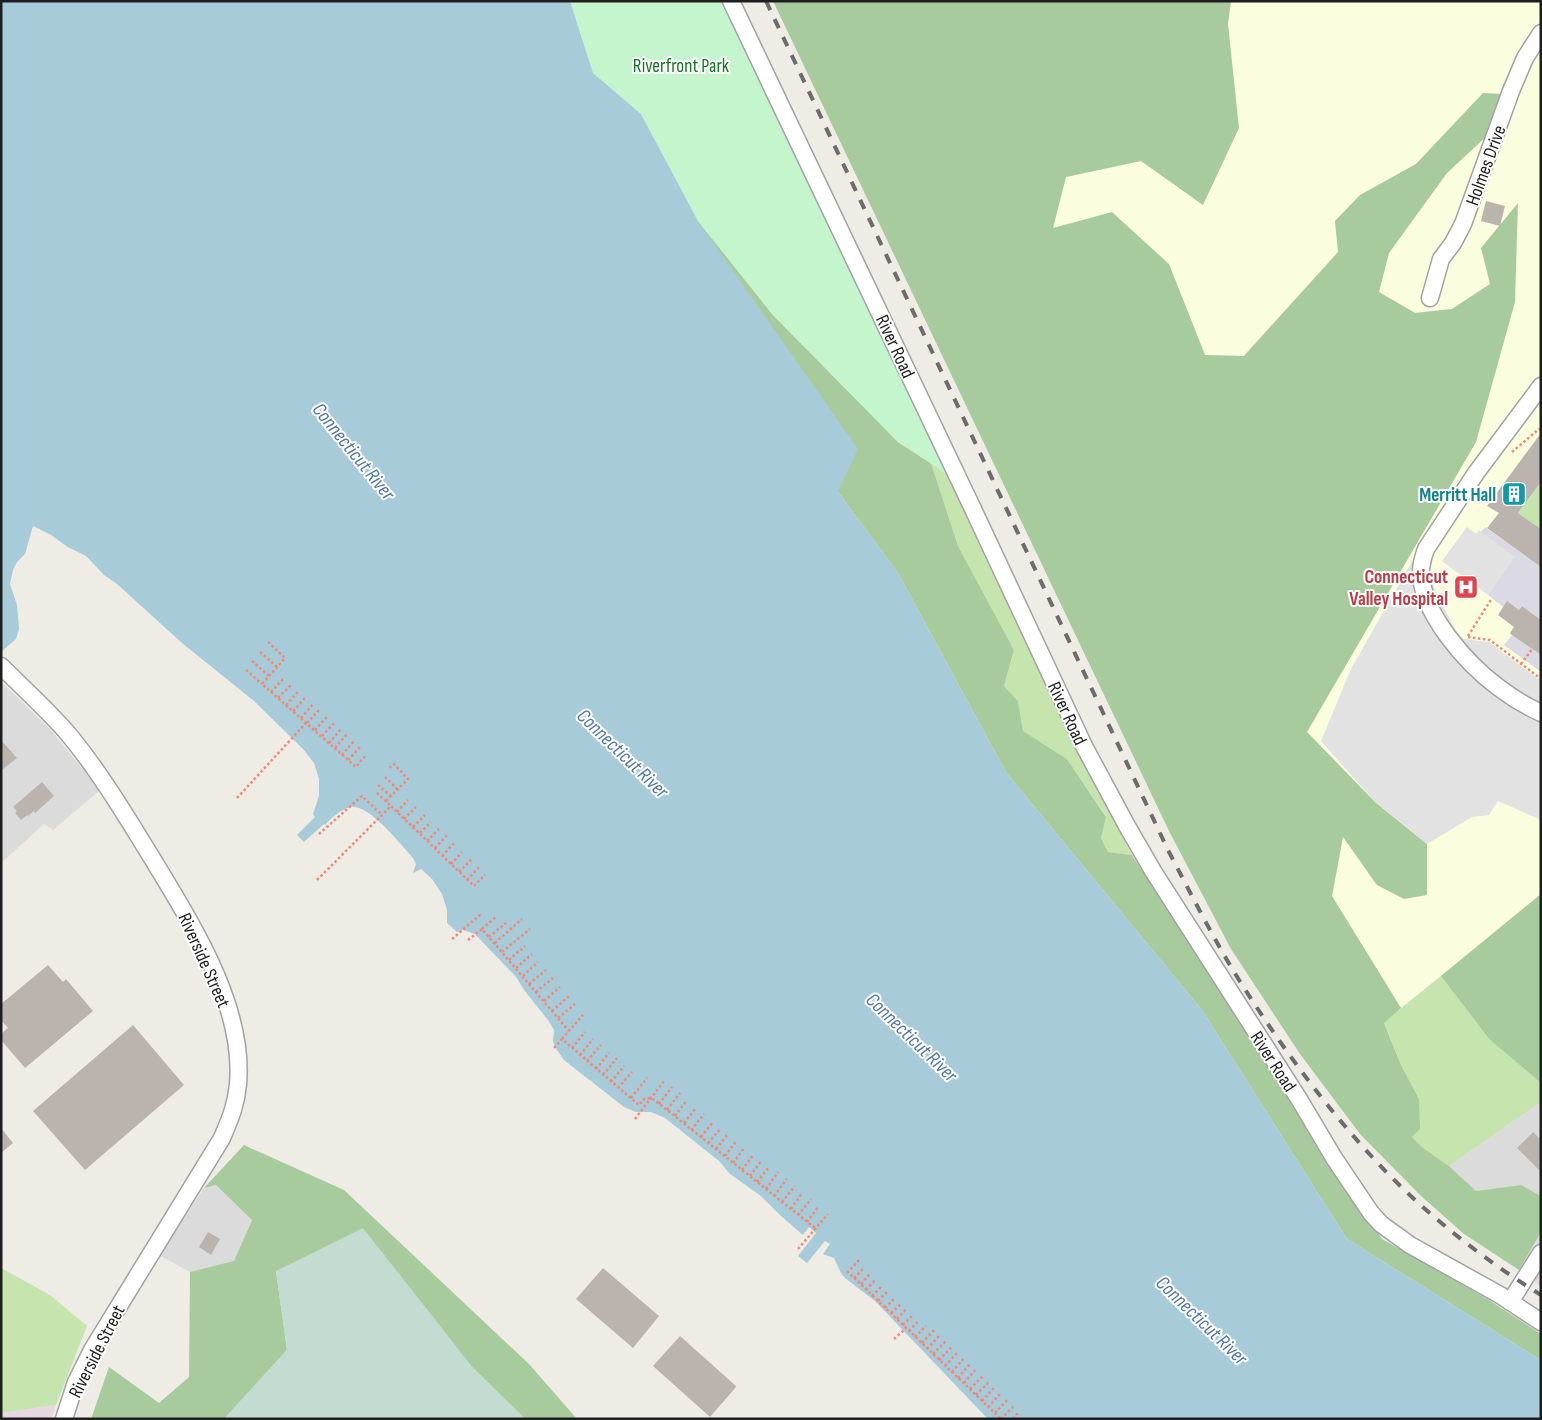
<svg xmlns="http://www.w3.org/2000/svg" width="1542" height="1420" font-family="'Sofia Sans Condensed',sans-serif">
  <style>
    .residential { fill: #dcdbdb }
    .industrial { fill: #e7d7e3 }
    .education { fill: #fbfddf }
    .grass { fill: #c6e5ae }
    .forest { fill: #a7cb9c }
    .wetland { fill: #c3dbd1 }
    .park { fill: #c5f5cc }
    .parking { fill: #e2e2e2 }
    .plaza { fill: #dad9e4 }
    .water { fill: #a8cbd9 }
    .building { fill: #bbb4ae }
    .lines { fill: none; stroke-linecap: round; stroke-linejoin: round }
    .minor-casing { stroke: #a2a2a2; stroke-width: 19 }
    .path { stroke: #ef8975; stroke-width: 2.5; stroke-dasharray: 2.5 2.5; stroke-linecap: butt }
    .minor { stroke: #fff; stroke-width: 16 }
    .rail { stroke: #6c6c6c; stroke-width: 4; stroke-dasharray: 10 10; stroke-linecap: butt }
    .labels { text-anchor: middle; stroke-width: 4; stroke-linejoin: round; paint-order: stroke }
    .park-label { font-size: 19px; fill: #137522; stroke: #fff }
    .street-label { font-size: 19px; fill: #1e1e1e; stroke: #fff }
    .culture-label { font-size: 19px; font-weight: bold; fill: #0d838f; stroke: #fff; text-anchor: end }
    .health-label { font-size: 19px; font-weight: bold; fill: #be3a42; stroke: #fff; text-anchor: end }
    .water-label { font-size: 20px; font-style: italic; fill: #5177a7; stroke: #fff }
  </style>
  <rect width="100%" height="100%" fill="#eeece5"/>
  <path class="residential" d="M1,682L48,727L100,790L53,830L44,824L1,863Z
    M1541,1102V1196L1521,1185L1476,1191L1449,1166Z
    M216,1185L252,1219L234,1262L190,1272L159,1255L204,1188Z"/>
  <path class="industrial" d="M1541,1232V1286L1519,1270Z
    M56,1405L51,1419H1V1413Z"/>
  <path class="education" d="M1231,1H1541V894L1401,1008L1332,896L1343,836L1376,885L1375,802L1307,732L1476,442L1490,284L1452,309L1415,313L1379,292L1389,253L1447,173L1490,133L1483,93L1416,164L1359,196L1335,221L1338,252L1243,356L1205,355L1169,264L1053,229L1066,177L1141,161L1203,205Z"/>
  <path class="grass" d="M931,463L947,474L1065,724L1132,855L1108,852L1101,838L1106,816L1067,759L1023,731L1018,701L1004,686L1014,650L958,546Z
    M1541,482V529L1518,513Z
    M1441,976L1489,1039L1541,1083V1102L1449,1166L1423,1148L1412,1137L1419,1099L1401,1065L1384,1022Z
    M1,1268L50,1295L87,1326L56,1405L1,1413Z"/>
  <path class="forest" d="M773,1H1231L1228,24L1239,128L1203,205L1141,161L1066,177L1053,228L1112,212L1169,264L1205,355L1244,356L1338,252L1335,221L1360,195L1416,164L1483,93L1504,94L1490,133L1447,173L1389,253L1379,292L1415,313L1452,309L1490,284L1481,248L1518,203L1515,302L1476,442L1307,732L1375,802L1427,844V895L1404,899L1377,885L1343,837L1332,896L1401,1008L1384,1023L1401,1065L1419,1099L1420,1129L1412,1137L1423,1148L1449,1166L1476,1191L1521,1185L1541,1196V1232L1519,1270L1464,1234L1420,1195L1360,1134L1300,1054L1231,949L1169,831Z
    M698,221L773,315L898,442L931,463L958,546L1014,650L1004,686L1018,701L1023,731L1067,759L1106,817L1101,838L1108,852L1132,855L1382,1239L1489,1300L1541,1334V1360L1347,1239L1202,1010L1006,772L898,573L838,492Z
    M1541,894V1083L1489,1039L1441,976Z
    M244,1145L344,1190L529,1364L577,1419H525L474,1369L276,1271L287,1350L224,1419H91L109,1367L159,1403L189,1377L190,1272L234,1261L252,1220L216,1185L204,1188Z"/>
  <path class="wetland" d="M363,1228L474,1369L525,1419H224L287,1350L276,1271Z"/>
  <path class="park" d="M570,1H722L947,474L898,442L773,315L698,221L641,114L593,73Z"/>
  <path class="parking" d="M1467,527L1476,534L1479,530L1516,557L1488,595L1442,561Z
    M1419,549L1433,555L1430,572L1432,581L1435,590L1457,633L1463,639L1489,642L1541,681V820L1498,801L1489,815L1472,817L1427,844L1375,802L1321,741L1351,669Z"/>
  <path class="plaza" d="M1485,527L1541,567V620L1522,606L1519,610L1508,602L1503,607L1488,595L1515,557L1481,532Z
    M1512,635L1541,655V672L1504,645Z"/>
  <path class="water" d="M1,1H570L593,73L641,114L698,221L858,449L838,492L898,573L1006,772L1202,1010L1347,1239L1541,1360V1419H988L875,1301L845,1278L841,1273L834,1258L823,1254L830,1244L825,1241L807,1263L798,1256L816,1233L809,1227L803,1235L780,1215L761,1196L730,1174L719,1161L665,1118L651,1112H636L624,1107L564,1060L555,1047L553,1042L554,1030L548,1020L524,990L516,977L475,934L463,930L457,932L447,923V910L442,894L432,879L421,869L413,873L416,864L413,858C401,845 369,804 351,807C341,809 331,818 325,825L324,824L304,842L297,835L315,817L313,814L319,796V779L314,763L304,750L254,701L182,643L117,584L104,575L86,556L68,547L51,535L33,526L25,554L17,562L13,570L10,584L17,605L19,629L16,639L1,652Z"/>
  <path class="building" d="M1486,201L1505,206L1500,226L1481,221Z
    M1541,433V482L1518,513L1541,529V567L1487,528L1499,513L1487,506Z
    M1507,601L1519,610L1522,606L1541,620V655L1512,635L1510,633L1514,627L1498,615Z
    M1,740L17,758L2,770L1,769Z
    M42,782L54,796L35,813L34,811L28,816L27,815L21,820L15,813L17,811L13,807Z
    M48,965L63,982L66,979L93,1011L25,1068L1,1040V1034L8,1028L1,1020V1004Z
    M133,1025L184,1085L85,1170L33,1111Z
    M1,1128L13,1143L1,1153Z
    M1533,1132L1541,1140V1172L1517,1148Z
    M208,1232L220,1239L211,1255L199,1247Z
    M603,1268L659,1316L633,1348L576,1299Z
    M680,1336L736,1386V1387L710,1417L653,1366Z"/>
  <g class="lines">
    <defs>
      <path id="minor" d="M731,1L973,509L1084,746L1127,826L1153,871L1299,1099L1334,1158L1371,1213L1381,1224L1410,1245L1500,1295L1541,1322
        M1430,298L1441,259L1453,243L1463,224L1511,91L1525,58L1541,33
        M1541,386L1476,473L1426,549C1423,557 1421,564 1421,572C1421,613 1467,664 1498,687C1511,697 1526,706 1541,713
        M1,666C24,689 49,711 70,736C101,774 126,816 152,858C191,923 245,1006 238,1084C236,1106 230,1119 222,1138L92,1350L76,1382L64,1419
        M1510,1302L1541,1253"/>
    </defs>
    <use href="#minor" class="minor-casing"/>
    <path class="path" d="M1512,452L1539,429L1541,430
      M1468,636L1492,598
      M1468,637L1490,640L1541,679
      M268,642L285,658L262,684L306,723
      M260,652L277,667
      M252,661L269,676
      M1521,664L1532,649
      M246,670L262,684
      M271,692L284,678
      M278,698L291,685
      M286,705L299,691
      M293,711L305,698
      M301,718L313,704
      M307,723L319,710
      M315,730L327,717
      M322,736L334,723
      M329,743L341,729
      M335,748L347,734
      M342,755L354,741
      M348,760L361,746
      M385,777L398,790
      M378,785L391,796
      M377,793L391,806
      M237,798L306,723L356,767L366,755
      M386,801L408,779L394,764L389,768
      M397,812L408,800
      M404,819L416,807
      M413,827L425,815
      M420,833L431,822
      M319,834L362,796L382,815
      M427,841L439,829
      M435,848L447,835
      M442,856L454,843
      M451,864L462,852
      M459,872L472,859
      M317,880L391,806L474,886L485,875
      M467,880L480,866
      M482,929L497,916
      M489,937L506,923
      M452,939L481,914
      M468,940L482,929L569,1031
      M495,943L522,919
      M502,952L530,929
      M509,960L525,946
      M516,968L532,954
      M523,976L538,962
      M529,984L546,970
      M536,992L553,978
      M544,1001L560,987
      M552,1011L569,996
      M558,1018L575,1004
      M562,1039L583,1015
      M554,1048L562,1039L639,1105L644,1099L652,1098L815,1228
      M572,1048L585,1032
      M580,1055L593,1039
      M587,1061L601,1045
      M596,1069L609,1053
      M603,1075L617,1058
      M611,1082L624,1066
      M618,1088L632,1072
      M631,1098L647,1078
      M659,1104L672,1087
      M667,1110L680,1093
      M675,1116L687,1100
      M635,1119L664,1081
      M684,1123L695,1109
      M691,1130L704,1114
      M701,1137L713,1122
      M708,1143L721,1128
      M716,1149L728,1134
      M725,1156L737,1140
      M733,1163L745,1147
      M742,1170L754,1154
      M750,1176L762,1160
      M757,1182L769,1167
      M766,1189L778,1172
      M774,1196L787,1179
      M782,1202L795,1186
      M791,1209L802,1193
      M798,1215L811,1199
      M807,1222L819,1206
      M798,1249L828,1214
      M859,1260L848,1272L1001,1419
      M854,1278L864,1268
      M861,1284L870,1274
      M866,1290L876,1279
      M872,1296L882,1286
      M878,1301L888,1291
      M885,1308L895,1298
      M891,1313L901,1304
      M897,1319L906,1309
      M903,1325L913,1315
      M909,1331L919,1320
      M915,1337L926,1326
      M894,1339L906,1328
      M922,1343L935,1329
      M927,1349L940,1335
      M933,1354L946,1341
      M939,1360L952,1347
      M945,1366L958,1352
      M952,1372L964,1358
      M958,1378L970,1364
      M964,1383L976,1369
      M970,1389L983,1376
      M976,1395L989,1382
      M982,1401L995,1387
      M988,1407L1001,1393
      M995,1413L1008,1399
      M1001,1419L1014,1406
      M1013,1419L1018,1413"/>
    <use href="#minor" class="minor"/>
    <path class="rail" d="M766,1L1168,850C1191,894 1213,938 1239,980C1279,1043 1323,1104 1374,1159C1423,1212 1480,1257 1541,1295"/>
  </g>
  <defs>
    <symbol id="building-square" viewBox="-11 -11 22 22"><rect x="-9" y="-9" width="18" height="18" rx="4" fill="#0f9aa8" stroke="#fff"/><path d="M-4-6H4V6H1V3H-1V6H-4ZM-2.5-4.3h1.7v1.8h-1.7ZM.8-4.3h1.7v1.8H.8ZM-2.5-1h1.7V.8h-1.7ZM.8-1h1.7V.8H.8Z" fill="#fff"/></symbol>
    <symbol id="hospital-square" viewBox="-11 -11 22 22"><rect x="-9" y="-9" width="18" height="18" rx="4" fill="#e0444e" stroke="#fff"/><path d="M-5-5h3v3.5h4V-5h3V5h-3V1.5h-4V5h-3Z" fill="#fff"/></symbol>
  </defs>
  <g fill-rule="evenodd">
    <use href="#building-square" x="1500" y="480" width="28" height="28"/>
    <use href="#hospital-square" x="1452" y="573" width="28" height="28"/>
  </g>
  <g class="labels">
    <g class="park-label">
      <text x="681" y="72">Riverfront Park</text>
    </g>
    <g class="street-label">
      <text transform="translate(1485 165) rotate(-70)" y="7">Holmes Drive</text>
      <text transform="translate(896 346) rotate(65)" y="7">River Road</text>
      <text transform="translate(1068 713) rotate(65)" y="7">River Road</text>
      <text transform="translate(205 960) rotate(66)" y="7">Riverside Street</text>
      <text transform="translate(1274 1061) rotate(57)" y="7">River Road</text>
      <text transform="translate(96 1351) rotate(-63)" y="7">Riverside Street</text>
    </g>
    <g class="culture-label">
      <text x="1496" y="501">Merritt Hall</text>
    </g>
    <g class="health-label">
      <text x="1448" y="583">Connecticut<tspan x="1448" dy="22">Valley Hospital</tspan></text>
    </g>
    <g class="water-label">
      <text transform="translate(354 451) rotate(51)" y="7">Connecticut River</text>
      <text transform="translate(623 753) rotate(44)" y="7">Connecticut River</text>
      <text transform="translate(912 1037) rotate(44)" y="7">Connecticut River</text>
      <text transform="translate(1202 1320) rotate(44)" y="7">Connecticut River</text>
    </g>
  </g>
  <rect width="1542" height="1420" fill="none" stroke="#1e1e1e" stroke-width="5"/>
</svg>
